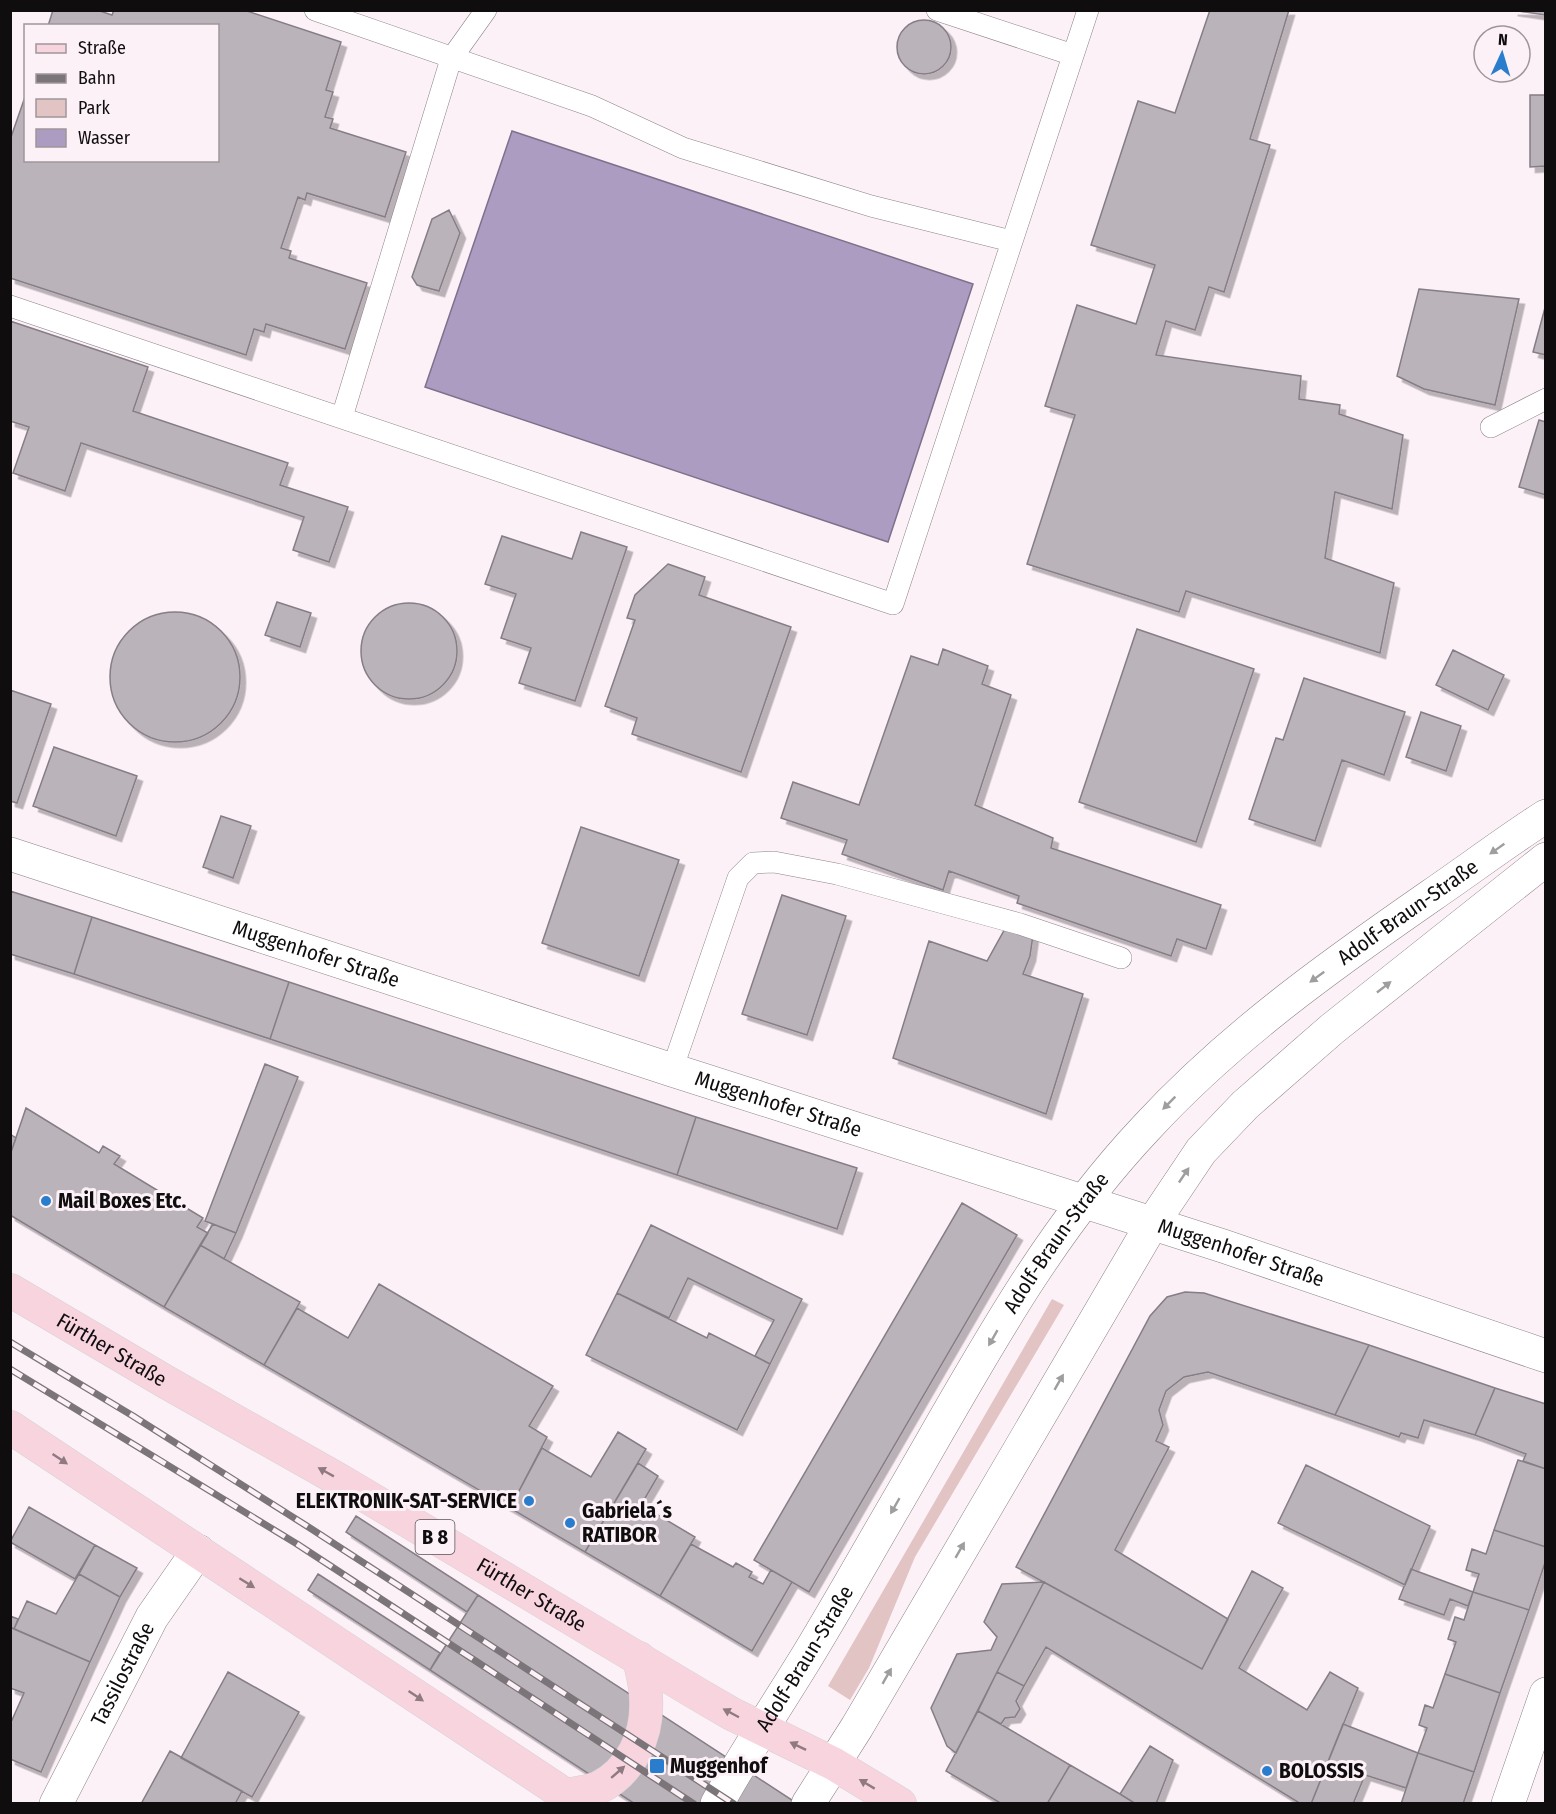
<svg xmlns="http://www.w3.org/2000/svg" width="1556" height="1814" font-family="'Fira Sans Condensed',sans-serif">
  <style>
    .green { fill: #e3c4c4 }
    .water { fill: #ac9cc1; stroke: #7d718c; stroke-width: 1.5 }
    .building { fill: #bab3ba; stroke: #857e86; stroke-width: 1.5; filter: url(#shadow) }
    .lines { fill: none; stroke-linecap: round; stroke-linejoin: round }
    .lane-casing { stroke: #8c8389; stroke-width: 22 }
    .street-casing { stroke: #8c8389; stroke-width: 34 }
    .secondary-casing { stroke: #8c8389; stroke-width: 34 }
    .primary-casing { stroke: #d4d3d4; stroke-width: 34 }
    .lane { stroke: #fff; stroke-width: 21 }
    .street { stroke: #fff; stroke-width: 33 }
    .secondary { stroke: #fff; stroke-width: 33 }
    .primary { stroke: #f8d4df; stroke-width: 33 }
    .rail-casing { stroke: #7b7478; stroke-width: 7 }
    .rail { stroke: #fcf1f7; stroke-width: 4.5; stroke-dasharray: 14; stroke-linecap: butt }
    .oneway { fill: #9f9e9f }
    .oneway2 { fill: #907a81 }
    .poi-dot { fill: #2a7dcc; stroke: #fcf1f7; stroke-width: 2 }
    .labels { text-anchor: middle; stroke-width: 6; stroke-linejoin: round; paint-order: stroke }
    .shield { fill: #fcf1f7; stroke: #575155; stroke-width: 1.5 }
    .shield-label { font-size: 20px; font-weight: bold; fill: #100d0f }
    .street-label { font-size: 21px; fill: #100d0f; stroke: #fcf1f7 }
    .poi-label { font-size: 21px; font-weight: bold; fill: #100d0f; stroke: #fcf1f7; text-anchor: start }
  </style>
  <defs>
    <filter id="shadow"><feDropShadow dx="5.5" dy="5.5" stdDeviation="0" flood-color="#0004"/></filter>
  </defs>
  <rect width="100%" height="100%" fill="#fcf1f7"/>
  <path class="green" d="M1052,1299L1064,1305L915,1557L869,1668L850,1700L828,1686Z"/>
  <path class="water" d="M512,131L973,284L888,542L425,387Z"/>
  <path class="building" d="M53,10H97L112,15L114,10H244L341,42L326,90L333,92L325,117L333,119L330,128L406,152L385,217L307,193L305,200L298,197L281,248L291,251L289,258L367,283L345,349L266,324L264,332L254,329L246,355L10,278V140L26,94V160H218V26H48Z
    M1210,10H1289L1250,139L1270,145L1224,292L1209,287L1195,330L1166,321L1156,355L1301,376L1299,399L1340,405L1339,414L1403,435L1392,509L1335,492L1325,558L1394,583L1380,653L1186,591L1179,612L1027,564L1075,415L1045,406L1077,305L1136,324L1155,265L1091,245L1138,101L1175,113Z
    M1512,10H1545V15Z
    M897 47a27 27 0 1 1 54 0a27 27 0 1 1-54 0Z
    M1530,95H1546V166L1530,167Z
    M449,210L460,233L439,291L417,285L412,277L432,219Z
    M1419,289L1519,299L1495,405L1424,389L1397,376Z
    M1546,304V355L1533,352Z
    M10,321L148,367L133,411L288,463L280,485L348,507L329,562L293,550L304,517L81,443L65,491L13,473L29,427L10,421Z
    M1539,420L1546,422V495L1519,487Z
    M581,532L627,547L575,701L519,683L531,648L501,638L516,594L485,584L502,536L572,559Z
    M668,564L705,577L699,595L791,627L741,772L632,734L637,718L605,706L635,620L627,618L635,595Z
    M277,602L311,613L300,647L265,635Z
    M361 651a48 48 0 1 1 96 0a48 48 0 1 1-96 0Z
    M110 677a65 65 0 1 1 130 0a65 65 0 1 1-130 0Z
    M1137,629L1254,669L1196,842L1079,802Z
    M943,649L988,666L982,684L1011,695L975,805L1053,838L1051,848L1221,905L1206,949L1177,939L1171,956L1017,903L1019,896L949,871L943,890L842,854L847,840L781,818L793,782L859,805L911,656L938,665Z
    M1453,650L1504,675L1488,710L1436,685Z
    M1304,678L1405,712L1384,775L1342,760L1315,841L1249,819L1276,738L1283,740Z
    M10,690L51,704L17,803L10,801Z
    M1421,712L1461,726L1446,771L1406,757Z
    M54,747L137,776L116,836L33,806Z
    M221,816L251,826L233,878L203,867Z
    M581,827L679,860L639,976L542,943Z
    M10,891L92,917L74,974L10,954Z
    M782,895L846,916L807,1035L742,1014Z
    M92,917L289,982L270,1039L74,974Z
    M1006,927L1033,935L1030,956L1023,974L1083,994L1046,1114L893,1058L929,941L987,961Z
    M289,982L696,1117L677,1175L270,1039Z
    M265,1064L298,1077L236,1233L205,1221Z
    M26,1108L99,1153L103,1146L120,1156L114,1164L203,1218L197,1227L208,1233L164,1307L10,1215V1155Z
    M696,1117L857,1168L837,1229L677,1175Z
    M10,1134L16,1138L10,1155Z
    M962,1203L1017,1235L809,1592L754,1560Z
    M213,1224L236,1233L224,1259L200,1245Z
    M651,1225L802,1299L770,1364L755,1356L774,1320L688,1278L669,1318L617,1293Z
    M200,1245L300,1302L264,1365L164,1307Z
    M379,1284L553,1386L529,1426L547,1437L510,1508L264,1365L297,1308L348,1338Z
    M1185,1292L1204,1293L1369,1345L1335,1415L1208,1372L1184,1377L1166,1391L1159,1410L1163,1425L1156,1441L1169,1447L1115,1550L1228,1619L1202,1669L1016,1567L1150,1316L1167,1297Z
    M617,1293L707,1338L709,1333L770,1364L737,1430L586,1355Z
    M1369,1345L1495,1388L1475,1435L1424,1420L1418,1438L1401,1433L1399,1437L1335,1415Z
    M1495,1388L1546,1404V1469L1523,1461L1526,1454L1475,1435Z
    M618,1432L646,1449L585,1552L510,1508L542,1448L591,1477Z
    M1518,1460L1546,1469V1547L1494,1530Z
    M638,1463L658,1476L641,1505L695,1537L660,1596L585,1552Z
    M1306,1465L1430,1526L1405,1585L1278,1523Z
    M29,1507L95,1545L75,1579L10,1542Z
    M356,1516L478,1595L467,1612L346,1532Z
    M1494,1530L1546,1547V1560L1529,1610L1473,1592L1479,1574L1466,1570L1472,1549L1486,1554Z
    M691,1544L733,1567L736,1563L752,1572L749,1577L763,1584L771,1570L792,1582L752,1651L660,1596Z
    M95,1545L137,1568L120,1597L79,1574Z
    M1411,1569L1473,1592L1468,1606L1450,1599L1444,1615L1399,1599Z
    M1252,1571L1283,1588L1239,1668L1307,1710L1330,1672L1358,1688L1311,1804H1301L1046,1647L1024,1686L997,1672L1044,1582L1202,1669Z
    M79,1574L120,1597L90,1662L14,1629L27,1601L56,1614Z
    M318,1574L440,1653L430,1670L308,1590Z
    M1044,1582L997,1672L956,1753L947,1746L931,1708L957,1654L991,1650L997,1637L984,1622L1002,1584Z
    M1473,1592L1529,1610L1500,1693L1445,1674L1456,1642L1448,1639L1455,1617L1464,1620Z
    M478,1595L798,1804H635L430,1670Z
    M10,1616L18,1619L14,1629L10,1627Z
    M10,1627L90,1662L41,1772L10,1759V1719L12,1720L24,1693L10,1688Z
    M228,1672L299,1712L252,1797L181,1758Z
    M997,1672L1024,1686L1016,1701L1020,1709L1015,1717L1005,1718L1001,1724L978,1711Z
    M1445,1674L1500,1693L1474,1772L1418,1753L1427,1728L1419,1725L1425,1705L1433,1708Z
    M978,1711L1070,1765L1047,1804H1002L946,1771Z
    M1343,1724L1418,1753L1406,1788L1365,1775L1353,1804H1311Z
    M1150,1746L1173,1760L1156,1804H1136L1120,1794Z
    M170,1751L242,1791L235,1804H141Z
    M1418,1753L1474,1772L1463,1804H1401Z
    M1070,1765L1120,1794L1136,1804H1047Z"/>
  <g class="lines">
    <defs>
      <path id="lane" d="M315,10L592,106L683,148L871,206L1011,241
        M937,10L1073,55
        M10,306L893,604L1088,10
        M342,417L451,59L486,10
        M1491,427L1546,399
        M672,1070L738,878L753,863L774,862L837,874L1020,924L1121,958"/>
      <g id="street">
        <path id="s1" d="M10,854L672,1070L1223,1246L1546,1356"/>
        <path id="s2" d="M56,1804L152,1617L198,1551"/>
        <path d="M1508,1804L1546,1694"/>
      </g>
      <g id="secondary">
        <path id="s3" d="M717,1804C744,1755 774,1710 803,1663C835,1611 865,1557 896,1504C973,1372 1041,1239 1147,1127C1231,1036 1331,965 1432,895C1470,869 1507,841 1546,816"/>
        <path d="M808,1804L857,1727L1152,1224L1201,1151L1245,1105L1332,1029L1546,859"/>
      </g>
      <g id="primary">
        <path id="s4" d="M10,1290L166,1382L341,1481L701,1696L732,1714L834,1764L900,1804"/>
        <path d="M10,1427L579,1804"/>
        <path d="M566,1795C576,1793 588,1792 598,1788C631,1772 648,1736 646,1699C646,1686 642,1672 639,1658"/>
      </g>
    </defs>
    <use href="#lane" class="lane-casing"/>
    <use href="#street" class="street-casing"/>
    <use href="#secondary" class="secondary-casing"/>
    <use href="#primary" class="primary-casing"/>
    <use href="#lane" class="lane"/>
    <use href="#street" class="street"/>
    <use href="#secondary" class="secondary"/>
    <use href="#primary" class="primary"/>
    <defs>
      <path id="rail" d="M10,1342L133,1416L310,1528L734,1804
        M10,1369L297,1544L694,1804"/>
    </defs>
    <use href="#rail" class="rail-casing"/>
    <use href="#rail" class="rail"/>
  </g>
  <defs><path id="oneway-solid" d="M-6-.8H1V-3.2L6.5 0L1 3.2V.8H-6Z" transform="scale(1.5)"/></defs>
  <g class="oneway">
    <use href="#oneway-solid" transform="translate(1497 849) rotate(145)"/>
    <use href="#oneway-solid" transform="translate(1317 977) rotate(144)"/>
    <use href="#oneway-solid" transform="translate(1384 987) rotate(-38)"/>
    <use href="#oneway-solid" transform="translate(1169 1103) rotate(135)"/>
    <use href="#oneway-solid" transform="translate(1184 1175) rotate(-56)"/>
    <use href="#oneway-solid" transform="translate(993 1338) rotate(120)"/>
    <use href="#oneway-solid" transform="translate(1059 1382) rotate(-60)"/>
    <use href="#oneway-solid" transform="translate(895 1506) rotate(120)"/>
    <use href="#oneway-solid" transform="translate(960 1550) rotate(-60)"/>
    <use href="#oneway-solid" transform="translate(887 1676) rotate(-60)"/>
  </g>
  <g class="oneway2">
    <use href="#oneway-solid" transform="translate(60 1459) rotate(34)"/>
    <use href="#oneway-solid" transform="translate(326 1472) rotate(-151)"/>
    <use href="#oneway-solid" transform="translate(247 1583) rotate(32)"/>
    <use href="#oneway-solid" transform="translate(416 1696) rotate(34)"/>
    <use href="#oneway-solid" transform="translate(731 1713) rotate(-152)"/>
    <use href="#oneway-solid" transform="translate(798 1746) rotate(-154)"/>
    <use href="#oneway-solid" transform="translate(618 1772) rotate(-41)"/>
    <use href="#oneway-solid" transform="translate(867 1784) rotate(-149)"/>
  </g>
  <g class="poi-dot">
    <circle cx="46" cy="1201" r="6"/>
    <circle cx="529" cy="1501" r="6"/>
    <circle cx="570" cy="1523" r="6"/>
    <rect x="649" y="1758" width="16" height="16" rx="3"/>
    <circle cx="1267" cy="1771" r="6"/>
  </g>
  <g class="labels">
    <rect class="shield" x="415.5" y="1520" width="39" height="34" rx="4.5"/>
    <g class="shield-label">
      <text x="435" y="1544">B 8</text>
    </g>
    <g class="street-label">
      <text dy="7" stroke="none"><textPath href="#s3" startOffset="1142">Adolf-Braun-Straße</textPath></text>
      <text dy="7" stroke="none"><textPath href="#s1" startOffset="322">Muggenhofer Straße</textPath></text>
      <text dy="7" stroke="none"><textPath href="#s1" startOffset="808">Muggenhofer Straße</textPath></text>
      <text dy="7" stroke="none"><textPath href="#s3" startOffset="656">Adolf-Braun-Straße</textPath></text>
      <text dy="7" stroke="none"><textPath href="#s1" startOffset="1294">Muggenhofer Straße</textPath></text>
      <text dy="7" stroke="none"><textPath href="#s4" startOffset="118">Fürther Straße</textPath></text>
      <text dy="7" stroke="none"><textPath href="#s4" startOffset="604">Fürther Straße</textPath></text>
      <text dy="7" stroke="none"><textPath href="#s3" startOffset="170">Adolf-Braun-Straße</textPath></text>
      <text dy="7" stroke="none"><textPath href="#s2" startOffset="146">Tassilostraße</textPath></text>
    </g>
    <g class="poi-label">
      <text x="58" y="1208">Mail Boxes Etc.</text>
      <text x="517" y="1508" text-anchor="end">ELEKTRONIK-SAT-SERVICE</text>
      <text x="582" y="1518">Gabriela´s<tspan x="582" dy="24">RATIBOR</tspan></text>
      <text x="670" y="1773">Muggenhof</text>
      <text x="1279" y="1778">BOLOSSIS</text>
    </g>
  </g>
  <rect width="1556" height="1814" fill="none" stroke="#100d0f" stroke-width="24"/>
  <rect x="24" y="24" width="195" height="138" fill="#fcf1f7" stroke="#9e969a" stroke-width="1.5"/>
  <rect x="36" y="44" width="30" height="9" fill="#f8d4df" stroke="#9e969a" stroke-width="1.5"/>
  <text x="78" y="54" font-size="18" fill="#100d0f">Straße</text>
  <rect x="36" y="74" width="30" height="9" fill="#7b7478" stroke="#9e969a" stroke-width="1.5"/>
  <text x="78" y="84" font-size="18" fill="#100d0f">Bahn</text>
  <rect x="36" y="99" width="30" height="18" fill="#e3c4c4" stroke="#9e969a" stroke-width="1.5"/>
  <text x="78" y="114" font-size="18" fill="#100d0f">Park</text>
  <rect x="36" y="129" width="30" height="18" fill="#ac9cc1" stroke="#9e969a" stroke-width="1.5"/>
  <text x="78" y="144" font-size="18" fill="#100d0f">Wasser</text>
  <g transform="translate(1502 54) rotate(4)"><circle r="28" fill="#fcf1f7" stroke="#9e969a" stroke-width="1.5"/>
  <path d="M0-4.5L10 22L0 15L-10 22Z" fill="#2a7dcc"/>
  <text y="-9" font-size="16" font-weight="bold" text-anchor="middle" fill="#100d0f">N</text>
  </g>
</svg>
